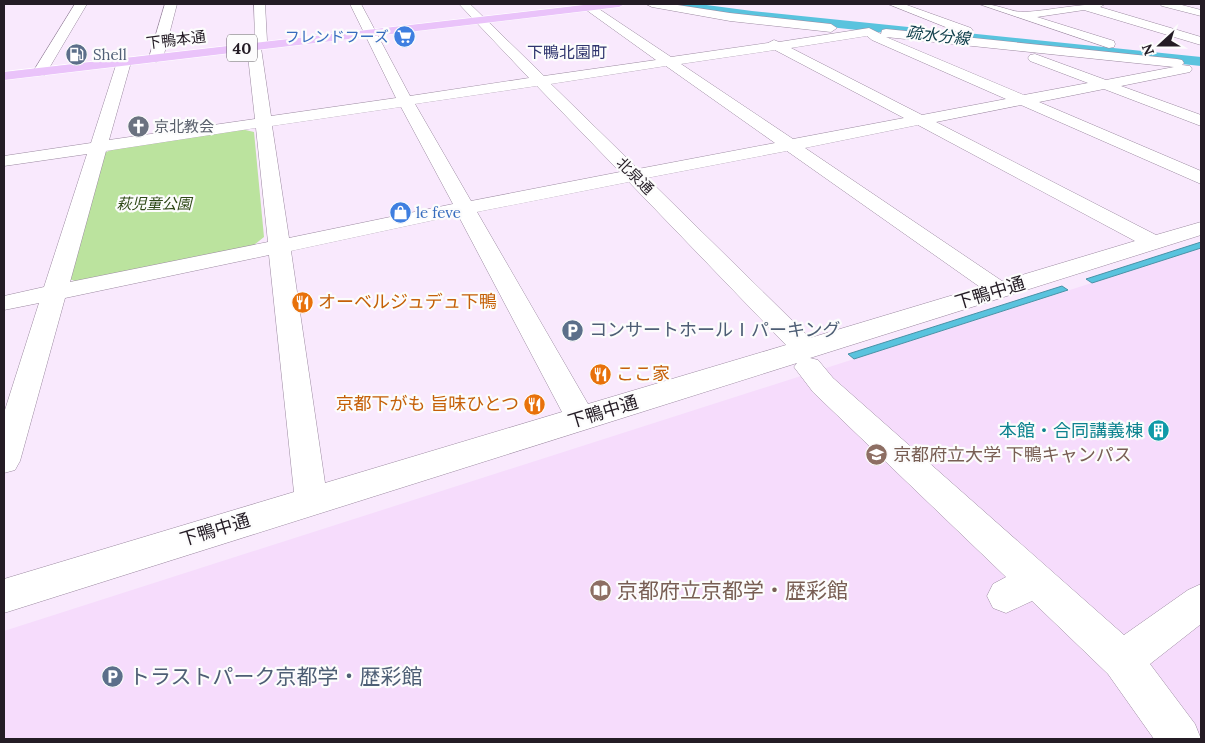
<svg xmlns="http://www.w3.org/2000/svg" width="1205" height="743" font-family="Lora,'Noto Sans JP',serif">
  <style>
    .built { fill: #f6dcfc }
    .green { fill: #bbe39e }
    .water { fill: #59c3de; stroke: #4991a6 }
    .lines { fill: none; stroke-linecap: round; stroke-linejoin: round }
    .canal { fill: #59c3de; fill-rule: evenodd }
    .minor-casing { stroke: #9c8aa1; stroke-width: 1 }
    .major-casing { stroke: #fff; stroke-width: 1 }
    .minor { fill: #fff; fill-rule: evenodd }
    .major { fill: #eac3fa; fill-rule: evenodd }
    .labels { text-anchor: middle; stroke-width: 4.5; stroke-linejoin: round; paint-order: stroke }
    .far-shop-label { font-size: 15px; fill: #366cbe; stroke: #fcfcfc; text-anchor: end }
    .far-street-label { font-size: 15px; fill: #241c25; stroke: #fcfcfc }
    .far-service-label { font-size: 15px; fill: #4e5e75; stroke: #fcfcfc; text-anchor: start }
    .far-worship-label { font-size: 15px; fill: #5b616d; stroke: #fcfcfc; text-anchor: start }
    .far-park-label { font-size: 15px; font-style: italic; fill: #2e4817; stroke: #fcfcfc }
    .far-water-label { font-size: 16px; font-style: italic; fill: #10404c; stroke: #fcfcfc }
    .shield { fill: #fcfcfc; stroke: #655f66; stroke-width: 1 }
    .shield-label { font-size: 16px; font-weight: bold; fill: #241c25 }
    .far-neighbourhood-label { font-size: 16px; fill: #2f346e; stroke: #fcfcfc }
    .street-label { font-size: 18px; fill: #241c25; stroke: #fcfcfc }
    .food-label { font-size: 18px; fill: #c56008; stroke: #fcfcfc; text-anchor: start }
    .service-label { font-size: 18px; fill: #4e5e75; stroke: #fcfcfc; text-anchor: start }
    .culture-label { font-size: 18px; fill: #0d838f; stroke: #fcfcfc; text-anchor: end }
    .education-label { font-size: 18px; fill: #785e54; stroke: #fcfcfc; text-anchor: start }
    .near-education-label { font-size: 21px; fill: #785e54; stroke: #fcfcfc; text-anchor: start }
    .near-service-label { font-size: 21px; fill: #4e5e75; stroke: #fcfcfc; text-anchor: start }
  </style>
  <rect width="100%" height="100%" fill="#f9e9fd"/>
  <path class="built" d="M1201,248V739H4V631Z"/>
  <path class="green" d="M241,129L254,132L264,237L249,249L81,283L66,278L104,153L118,147Z"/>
  <path class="water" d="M1201,242V248L1092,283L1086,279Z
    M1062,286L1068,290L854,359L848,354Z"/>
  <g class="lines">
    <path class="canal" d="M669,4H699L752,11L1201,57V66L752,19L675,8Z"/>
    <defs>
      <path id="minor" d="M75,4H87L45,75H35L33,72Z
        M165,4H177L163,58L156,62L149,58Z
        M254,4H265L267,41L261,48L271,116L396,98L350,4H361L410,96L529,78L459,4H470L544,76L656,60L585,9L583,7L588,4L593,5L671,57L768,43L774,40L779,42L869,28L881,34L882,30L886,29L1177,59L1182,60L1184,63L1182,65L1190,66L1192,69L1190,72L1121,86L1201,115V126L1104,89L1039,102L1201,171V184L1021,105L936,122L1156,235L1201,222V235L810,358L818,360L833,378L1124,635L1188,590L1201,584V624L1150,664L1195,724L1201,739H1154L1108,674L1032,601L1006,613L993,608L987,596L993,584L1006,577L813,392L794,367L797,363L4,613V579L294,492L269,255L65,298L20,461L15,470L4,473V413L39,303L4,310V296L44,287L87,154L4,166V156L91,143L117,62L124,58L131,62L109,140L255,119L247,47L255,40ZM867,36L872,40L1006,99L922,115L791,48ZM886,37L1174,67L1106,80L1035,54L1030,55L1028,58L1030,61L1088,83L1024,95ZM775,50L904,118L793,139L681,64ZM666,66L775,143L638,169L551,84ZM537,86L620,172L471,201L415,104ZM401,107L453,204L289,238L272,126ZM918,125L1135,241L1002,281L805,148ZM256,128L268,242L70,282L106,151ZM787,151L980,287L810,338L647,178ZM629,182L786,345L588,404L477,212ZM458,215L562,412L325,483L291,251Z
        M646,4H671L730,13L831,24L837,28L831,32L730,21L652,7Z
        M888,4H904L971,28L973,31L967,35L963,34Z
        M979,4C997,3 1012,13 1025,12C1053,10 1077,4 1105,4L1100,7L1201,37V45L1084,10L1037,17L1114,41L1115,44L1114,47L1109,48Z
        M1160,4H1178L1201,10V16L1162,6Z"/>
      <path id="major" d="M592,4H625L619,7L4,80V72Z"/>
    </defs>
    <use href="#minor" class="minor-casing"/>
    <use href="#major" class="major-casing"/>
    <use href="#minor" class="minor"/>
    <use href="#major" class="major"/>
  </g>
  <defs>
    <symbol id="supermarket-disc" viewBox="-11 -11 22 22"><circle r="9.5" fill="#3f7fe0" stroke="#fcfcfc"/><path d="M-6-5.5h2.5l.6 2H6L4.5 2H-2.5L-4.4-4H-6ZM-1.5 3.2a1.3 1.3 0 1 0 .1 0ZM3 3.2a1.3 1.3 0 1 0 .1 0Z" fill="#fff"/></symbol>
    <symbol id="fuel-disc" viewBox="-11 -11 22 22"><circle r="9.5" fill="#5c6f8a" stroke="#fcfcfc"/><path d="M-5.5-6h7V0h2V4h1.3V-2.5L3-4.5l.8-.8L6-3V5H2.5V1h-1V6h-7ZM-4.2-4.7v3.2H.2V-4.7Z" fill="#fff"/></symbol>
    <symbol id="church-disc" viewBox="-11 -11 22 22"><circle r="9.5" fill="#6b7280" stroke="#fcfcfc"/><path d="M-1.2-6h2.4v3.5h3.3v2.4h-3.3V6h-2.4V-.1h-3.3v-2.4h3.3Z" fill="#fff"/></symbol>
    <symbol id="shop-disc" viewBox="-11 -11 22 22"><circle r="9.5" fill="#3f7fe0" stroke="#fcfcfc"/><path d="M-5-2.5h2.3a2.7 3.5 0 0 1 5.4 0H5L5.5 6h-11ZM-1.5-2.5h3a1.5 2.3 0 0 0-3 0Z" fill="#fff"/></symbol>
    <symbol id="restaurant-disc" viewBox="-11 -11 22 22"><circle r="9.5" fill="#e8710a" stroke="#fcfcfc"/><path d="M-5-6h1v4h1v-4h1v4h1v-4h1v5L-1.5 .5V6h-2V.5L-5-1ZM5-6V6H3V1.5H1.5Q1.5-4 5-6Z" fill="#fff"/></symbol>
    <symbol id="parking-disc" viewBox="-11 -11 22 22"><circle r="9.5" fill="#5c6f8a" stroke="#fcfcfc"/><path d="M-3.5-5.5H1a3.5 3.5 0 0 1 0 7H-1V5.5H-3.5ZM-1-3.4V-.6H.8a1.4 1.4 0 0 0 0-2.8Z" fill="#fff"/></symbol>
    <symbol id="building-disc" viewBox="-11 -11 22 22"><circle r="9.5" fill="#0f9aa8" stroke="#fcfcfc"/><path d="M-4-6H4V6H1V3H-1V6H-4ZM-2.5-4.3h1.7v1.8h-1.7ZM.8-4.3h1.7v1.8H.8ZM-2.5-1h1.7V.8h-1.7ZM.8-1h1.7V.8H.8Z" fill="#fff"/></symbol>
    <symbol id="university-disc" viewBox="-11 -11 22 22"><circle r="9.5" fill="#8d6e63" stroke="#fcfcfc"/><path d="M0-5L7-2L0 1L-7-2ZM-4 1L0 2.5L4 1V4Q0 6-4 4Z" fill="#fff"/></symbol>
    <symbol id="library-disc" viewBox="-11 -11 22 22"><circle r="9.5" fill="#8d6e63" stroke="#fcfcfc"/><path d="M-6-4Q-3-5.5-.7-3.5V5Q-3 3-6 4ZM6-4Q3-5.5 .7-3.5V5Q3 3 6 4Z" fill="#fff"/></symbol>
  </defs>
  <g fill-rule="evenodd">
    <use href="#supermarket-disc" x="392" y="24" width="25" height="25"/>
    <use href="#fuel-disc" x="64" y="42" width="25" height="25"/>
    <use href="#church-disc" x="126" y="114" width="25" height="25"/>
    <use href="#shop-disc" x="388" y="200" width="25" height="25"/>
    <use href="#restaurant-disc" x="290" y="290" width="25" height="25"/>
    <use href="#parking-disc" x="560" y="318" width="25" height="25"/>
    <use href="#restaurant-disc" x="588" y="362" width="25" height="25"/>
    <use href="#restaurant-disc" x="522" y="392" width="25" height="25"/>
    <use href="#building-disc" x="1146" y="418" width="25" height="25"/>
    <use href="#university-disc" x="864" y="442" width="25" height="25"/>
    <use href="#library-disc" x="588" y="578" width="25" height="25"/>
    <use href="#parking-disc" x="100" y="664" width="25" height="25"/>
  </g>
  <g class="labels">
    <g class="far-shop-label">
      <text x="389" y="42">フレンドフーズ</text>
      <text x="416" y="218" text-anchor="start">le feve</text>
    </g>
    <g class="far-street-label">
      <text transform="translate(176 40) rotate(-7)" y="5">下鴨本通</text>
      <text transform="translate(635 176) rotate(45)" y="5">北泉通</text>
    </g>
    <g class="far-service-label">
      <text x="93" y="60">Shell</text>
    </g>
    <g class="far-worship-label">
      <text x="154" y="132">京北教会</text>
    </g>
    <g class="far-park-label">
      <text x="154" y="209">萩児童公園</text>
    </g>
    <g class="far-water-label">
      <text transform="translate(938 35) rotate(6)" y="6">疏水分線</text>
    </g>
    <rect class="shield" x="227" y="34.5" width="30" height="27" rx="4"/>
    <g class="shield-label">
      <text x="242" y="54">40</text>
    </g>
    <g class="far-neighbourhood-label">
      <text x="567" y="58">下鴨北園町</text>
    </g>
    <g class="street-label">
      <text transform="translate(990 293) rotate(-17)" y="6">下鴨中通</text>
      <text transform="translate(603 412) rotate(-17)" y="6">下鴨中通</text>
      <text transform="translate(215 530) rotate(-17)" y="6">下鴨中通</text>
    </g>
    <g class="food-label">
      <text x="318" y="308">オーベルジュデュ下鴨</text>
      <text x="616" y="380">ここ家</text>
      <text x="519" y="410" text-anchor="end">京都下がも 旨味ひとつ</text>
    </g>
    <g class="service-label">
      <text x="589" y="336">コンサートホールⅠパーキング</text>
    </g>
    <g class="culture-label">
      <text x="1143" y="437">本館・合同講義棟</text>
    </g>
    <g class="education-label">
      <text x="893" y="461">京都府立大学 下鴨キャンパス</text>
    </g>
    <g class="near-education-label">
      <text x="617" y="598">京都府立京都学・歴彩館</text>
    </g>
    <g class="near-service-label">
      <text x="129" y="684">トラストパーク京都学・歴彩館</text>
    </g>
  </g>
  <rect width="1205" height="743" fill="none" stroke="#241c25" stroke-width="10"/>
  <g transform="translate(1160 45) rotate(249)" stroke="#fcfcfc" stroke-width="4" paint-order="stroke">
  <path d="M0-4L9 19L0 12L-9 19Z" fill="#241c25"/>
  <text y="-8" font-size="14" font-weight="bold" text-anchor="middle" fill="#241c25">N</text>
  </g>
</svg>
